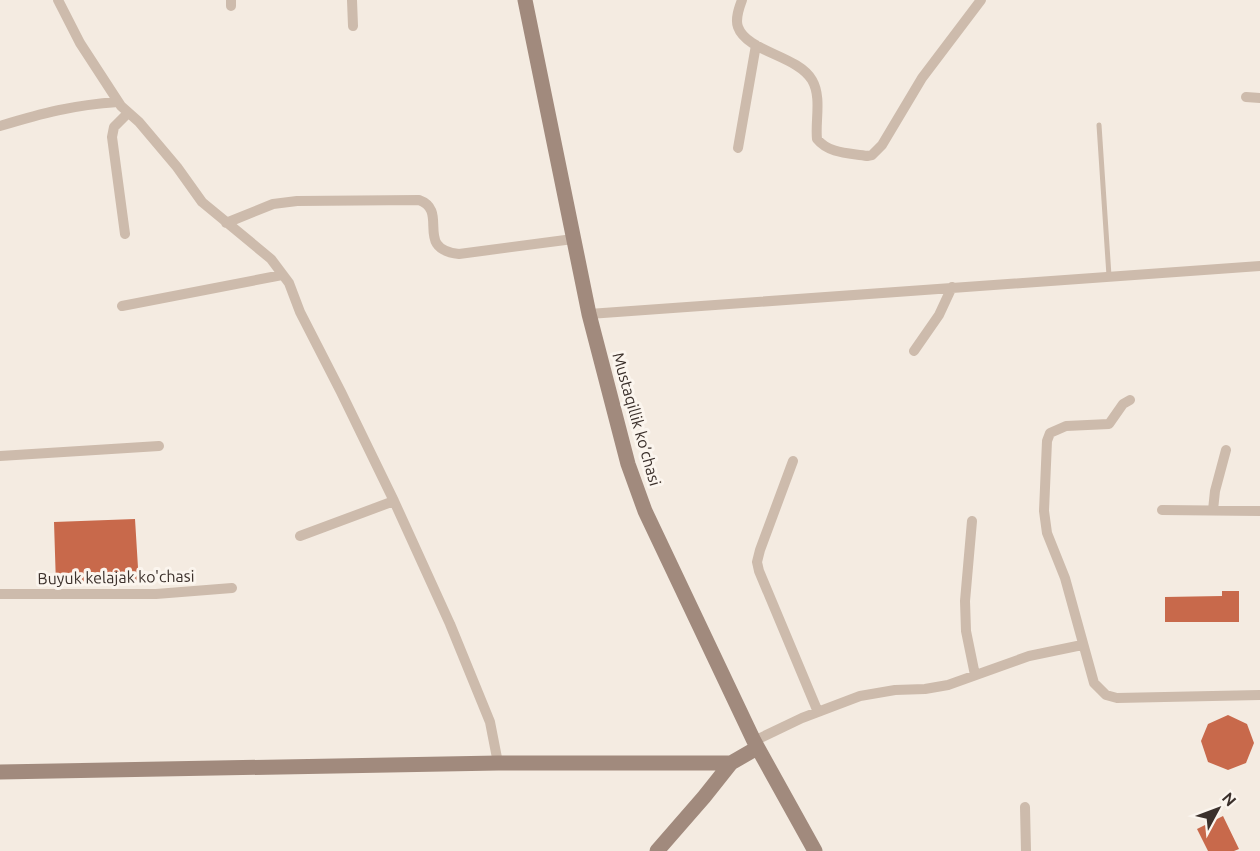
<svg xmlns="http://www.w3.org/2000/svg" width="1260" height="851" font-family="Ubuntu,sans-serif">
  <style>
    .building { fill: #c8694b }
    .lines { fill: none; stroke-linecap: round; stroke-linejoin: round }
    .lane { stroke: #cdbbac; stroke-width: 5 }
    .street { stroke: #cdbbac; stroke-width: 10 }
    .secondary { stroke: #a18a7d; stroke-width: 15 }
    .labels { text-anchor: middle; stroke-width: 6; stroke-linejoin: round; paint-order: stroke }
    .street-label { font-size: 16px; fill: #3b302b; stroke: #fbf5ee }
  </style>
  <rect width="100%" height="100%" fill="#f4ebe1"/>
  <path class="building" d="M135,519L139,584L56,585L54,522Z
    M1222,591H1239V622H1165V597L1222,596Z
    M1228,715L1247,724L1254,743L1246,763L1228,770L1208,762L1201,741L1208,724Z
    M1223,816L1239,849L1234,851H1208L1197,829Z"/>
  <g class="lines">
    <path class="lane" d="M1099,125L1109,276"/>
    <path class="street" d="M58,0L80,43L121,106L139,122L177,167L202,202L271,259L289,283L300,312L341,392L394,501L450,624L490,722L498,763
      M352,0L353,26
      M742,0C739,8 735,19 738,27C747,52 797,55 812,80C822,97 815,121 817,139C829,154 850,153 867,156L872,155L882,145L922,78L981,0
      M231,6V0
      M1246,97L1260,98
      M0,126C43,113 73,105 118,102
      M738,148L756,45
      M226,223L273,204L297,201L419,200C450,211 413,249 459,254L573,239
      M125,234L112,137L114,127L128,113
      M122,306L282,275
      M589,314L1260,266
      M914,351L939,315L952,287
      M1130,400L1123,404L1109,424L1066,426L1050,433L1047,441L1044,511L1047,533L1065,578L1094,683L1106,695L1117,698L1260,695
      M0,456L159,446
      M793,461L760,550L757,562L759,571L818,712
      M1162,510L1260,511
      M1213,510L1215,491L1226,450
      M972,521L965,601L966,631L975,675
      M300,536L394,501
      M0,594H156L232,588
      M754,741L802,718L860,696L895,690L925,689L948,685L1029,656L1082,645
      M1025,807L1026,851"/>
    <path class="secondary" d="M525,0L589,314L628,464L645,511L754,741L815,851
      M0,772L498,763H731
      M657,851L704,797L731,763L757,748"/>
  </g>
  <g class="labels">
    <g class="street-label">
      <text transform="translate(637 419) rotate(74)" y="6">Mustaqillik ko’chasi</text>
      <text transform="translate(116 577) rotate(-1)" y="6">Buyuk kelajak ko'chasi</text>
    </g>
  </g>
  <g transform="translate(1218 809) rotate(49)" stroke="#fbf5ee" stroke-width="4.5" paint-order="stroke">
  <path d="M0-4.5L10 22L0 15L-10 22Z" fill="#3b302b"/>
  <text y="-9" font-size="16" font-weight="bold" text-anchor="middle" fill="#3b302b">N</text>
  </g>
</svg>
